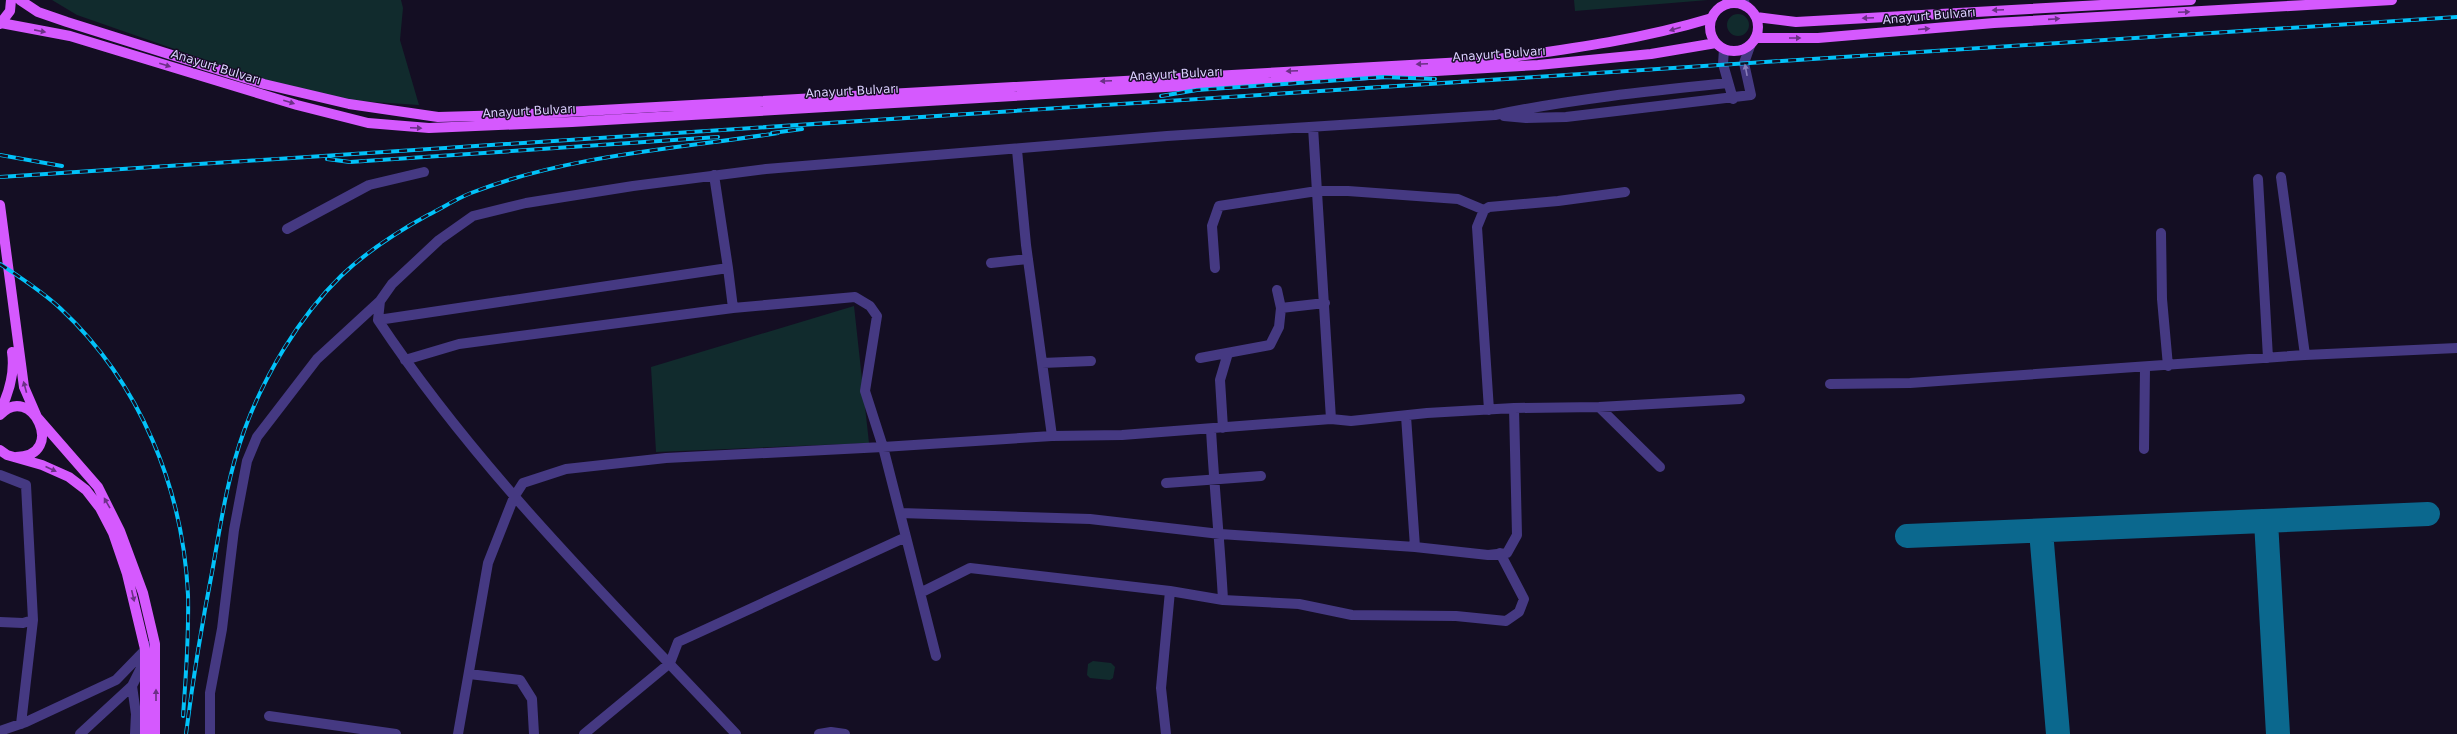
<svg xmlns="http://www.w3.org/2000/svg" width="2457" height="734" font-family="'DejaVu Sans',sans-serif">
  <style>
    .green { fill: #112b2d }
    .lines { fill: none; stroke-linecap: round; stroke-linejoin: round }
    .taxiway { stroke: #0b688e; stroke-width: 24 }
    .minor { stroke: #453982; stroke-width: 10 }
    .major { stroke: #d559fe; stroke-width: 10 }
    .rail-casing { stroke: #02c2f9; stroke-width: 4 }
    .rail { stroke: #140e23; stroke-width: 2.5; stroke-dasharray: 8; stroke-linecap: butt }
    .oneway { fill: #6b3086 }
    .oneway2 { fill: #897dba }
    .labels { text-anchor: middle; stroke-width: 3; stroke-linejoin: round; paint-order: stroke }
    .street-label { font-size: 12px; fill: #dcd1ff; stroke: #140e23 }
  </style>
  <rect width="100%" height="100%" fill="#140e23"/>
  <path class="green" d="M52,0H401L403,8L400,40L419,105L343,100L286,88L77,15Z
    M1574,0H1708L1575,11Z
    M1727 25a11 11 0 1 1 22 0a11 11 0 1 1-22 0Z
    M854,306L869,443L656,452L651,367Z
    M1093,661L1111,663L1115,667L1113,678L1110,680L1090,678L1087,675L1088,664Z"/>
  <g class="lines">
    <path class="taxiway" d="M2266,521L2278,734
      M2041,531L2058,734
      M1907,536L2428,514"/>
    <path class="minor" d="M1727,0L1728,4
      M1744,0L1745,6
      M1724,49L1723,64L1733,99
      M1504,116L1526,118L1566,117L1751,95L1744,63L1750,46
      M1313,127L1331,419
      M1017,150L1026,245L1052,436
      M714,175L728,268
      M2281,177L2305,355
      M2258,179L2268,358
      M287,229L369,185L424,172
      M2161,233L2162,299L2168,366
      M991,263L1028,259
      M1215,268L1212,226L1219,206L1317,191H1348L1458,199L1484,210
      M1277,290L1281,308
      M378,320L728,268L733,308
      M1200,358L1270,345L1279,327L1281,308L1325,303
      M405,360L459,344L733,308L855,297L870,306L877,316L865,391L883,447L906,537L678,642L670,663L584,734
      M1042,363L1091,361
      M1830,384L1910,383L2305,355L2457,348
      M1599,407L1660,467
      M1489,410L1477,227L1484,210L1489,207L1558,201L1625,192
      M1406,416L1415,547
      M1223,428L1220,380L1228,353
      M1211,429C1214,486 1220,543 1223,600
      M2144,449L2145,368
      M0,475L26,485L33,620
      M1166,483L1261,476
      M900,513L1090,519L1220,534L1415,547L1488,555L1507,553L1517,535L1514,408
      M906,537L936,656
      M920,593L970,568L1170,591L1223,600L1299,604L1352,615L1456,616L1506,621L1519,612L1524,599L1500,553
      M0,622L23,623L33,620L21,724
      M469,674L520,680L532,699L534,734
      M132,686L136,714L135,734
      M269,716L396,734
      M0,731L26,722L116,680L149,646
      M80,734L132,686L146,658
      M210,734V693L222,629L234,530L247,461L257,437L317,359L380,301
      M458,734L488,563L514,497L523,483L566,469L666,458L883,447L1052,436L1122,435L1331,419L1351,421L1427,413L1514,408L1599,407L1740,399
      M736,734C611,601 479,472 378,320L380,301L392,284L439,240L473,216L526,203L633,186L766,169L1167,136L1495,115C1571,99 1650,91 1728,83
      M819,734L831,732L845,734
      M1166,734L1161,688L1170,591"/>
    <path class="major" d="M20,0L38,12L67,22L264,84L349,104L438,117L512,115L1482,61C1561,50 1636,41 1712,18
      M1710 27a24 24 0 1 1 48 0a24 24 0 1 1-48 0Z
      M1756,17L1796,22L2191,0
      M1,23L70,36L297,105L368,123L429,128L572,122L1538,65L1651,54L1716,43
      M0,24L10,11L11,0
      M1756,38H1818L1994,23L2392,0
      M0,205L24,387L37,417L98,487L120,531L143,593L155,644V734
      M0,411C9,393 15,372 12,352
      M0,415C31,381 68,456 16,457
      M0,450L7,455L42,465L69,477L86,490L100,508L113,533L127,574L145,649V734"/>
    <defs>
      <path id="rail" d="M1161,96L1197,90L1384,77L1435,79
        M772,133L802,129
        M0,155L62,166
        M327,159L350,162L718,137
        M0,177L2457,17
        M0,264C21,278 43,292 61,309C140,383 183,488 188,595C189,635 186,676 183,716
        M186,734C193,678 202,623 213,567C221,521 228,475 244,431C264,376 299,317 341,276C366,252 397,232 428,215C442,208 456,199 471,193C568,155 676,149 778,133"/>
    </defs>
    <use href="#rail" class="rail-casing"/>
    <use href="#rail" class="rail"/>
  </g>
  <defs><path id="oneway-solid" d="M-6-.8H1V-3.2L6.5 0L1 3.2V.8H-6Z"/></defs>
  <g class="oneway">
    <use href="#oneway-solid" transform="translate(1998 10) rotate(177)"/>
    <use href="#oneway-solid" transform="translate(2184 12) rotate(-3)"/>
    <use href="#oneway-solid" transform="translate(1868 18) rotate(177)"/>
    <use href="#oneway-solid" transform="translate(2054 19) rotate(-4)"/>
    <use href="#oneway-solid" transform="translate(1675 29) rotate(163)"/>
    <use href="#oneway-solid" transform="translate(1924 29) rotate(-5)"/>
    <use href="#oneway-solid" transform="translate(40 31) rotate(11)"/>
    <use href="#oneway-solid" transform="translate(1795 38)"/>
    <use href="#oneway-solid" transform="translate(1422 64) rotate(177)"/>
    <use href="#oneway-solid" transform="translate(165 65) rotate(17)"/>
    <use href="#oneway-solid" transform="translate(1292 71) rotate(177)"/>
    <use href="#oneway-solid" transform="translate(1106 81) rotate(177)"/>
    <use href="#oneway-solid" transform="translate(289 102) rotate(17)"/>
    <use href="#oneway-solid" transform="translate(416 128) rotate(2)"/>
    <use href="#oneway-solid" transform="translate(25 387) rotate(-105)"/>
    <use href="#oneway-solid" transform="translate(51 469) rotate(24)"/>
    <use href="#oneway-solid" transform="translate(107 503) rotate(-120)"/>
    <use href="#oneway-solid" transform="translate(133 596) rotate(77)"/>
    <use href="#oneway-solid" transform="translate(156 695) rotate(-90)"/>
  </g>
  <use class="oneway2" href="#oneway-solid" transform="translate(1746 70) rotate(-101)"/>
  <g class="labels">
    <g class="street-label">
      <text transform="translate(1929 16) rotate(-5)" y="4">Anayurt Bulvarı</text>
      <text transform="translate(1499 54) rotate(-4)" y="4">Anayurt Bulvarı</text>
      <text transform="translate(216 67) rotate(17)" y="4">Anayurt Bulvarı</text>
      <text transform="translate(1176 74) rotate(-3)" y="4">Anayurt Bulvarı</text>
      <text transform="translate(852 91) rotate(-3)" y="4">Anayurt Bulvarı</text>
      <text transform="translate(529 111) rotate(-3)" y="4">Anayurt Bulvarı</text>
    </g>
  </g>
</svg>
